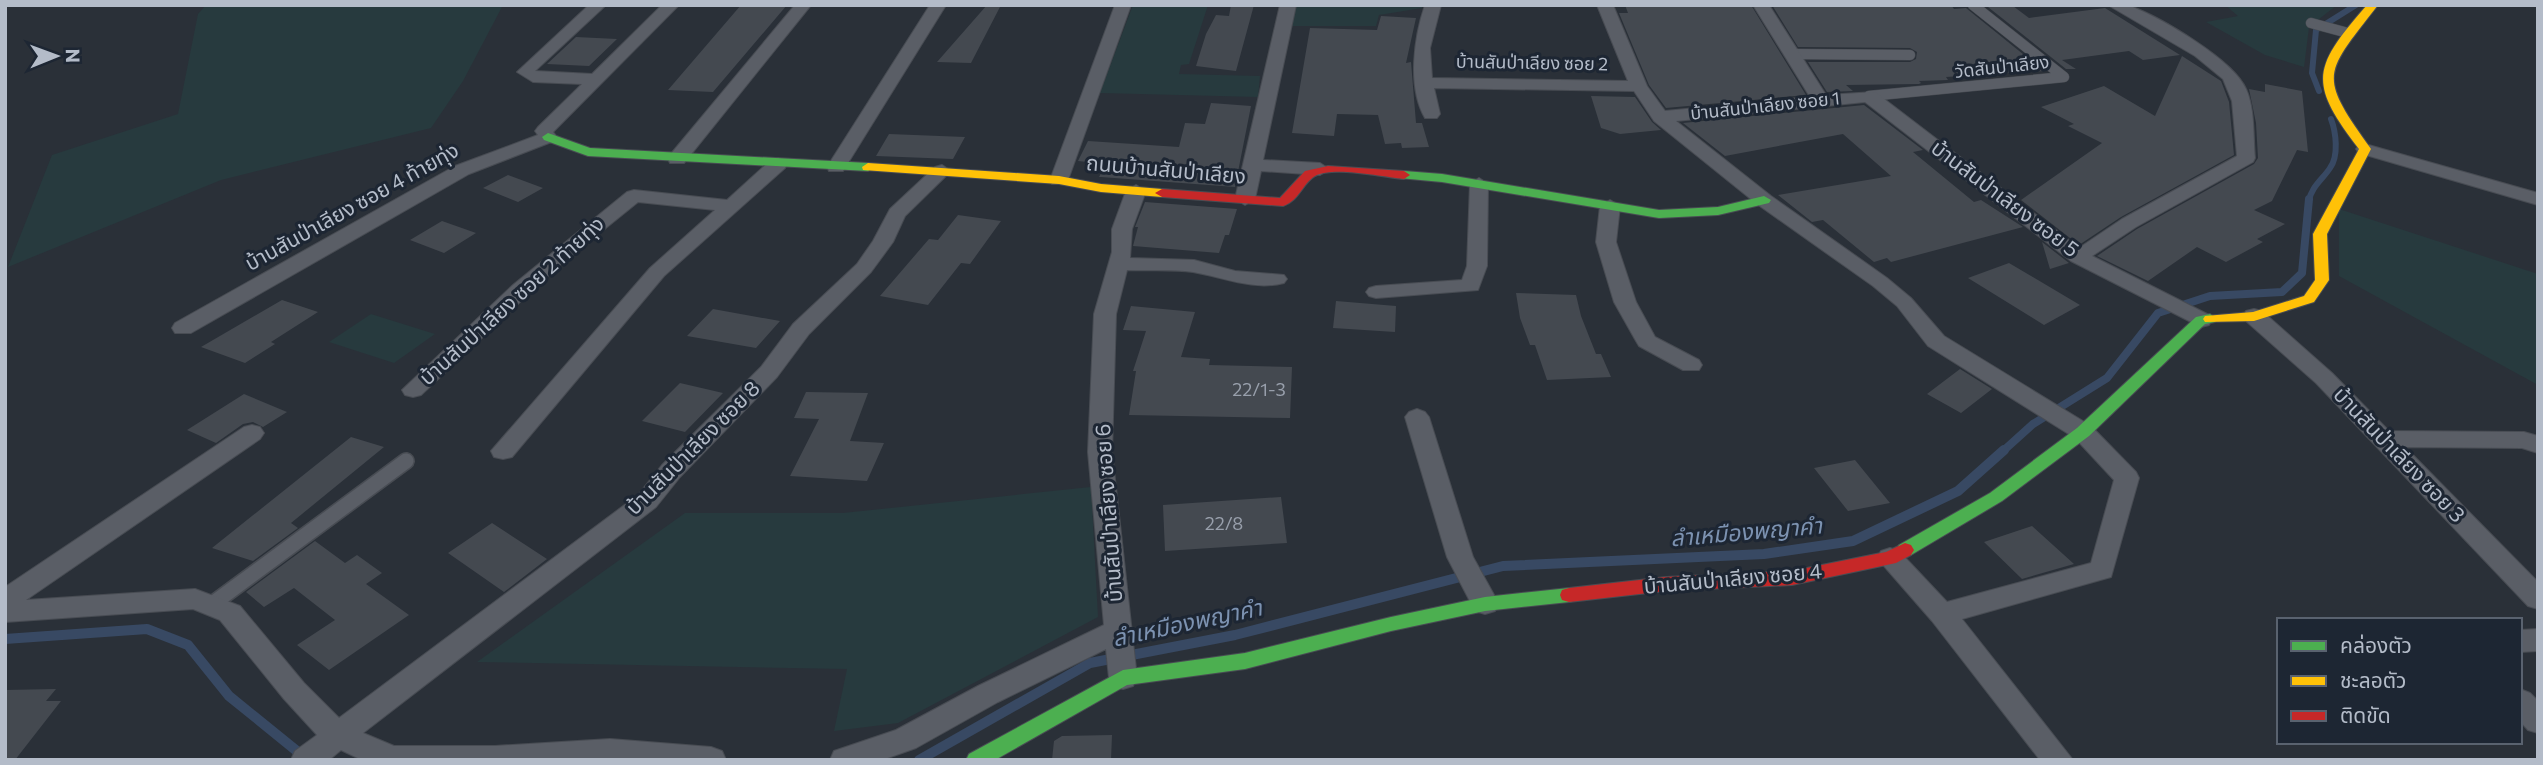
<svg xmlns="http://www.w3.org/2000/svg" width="2543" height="765" font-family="Commissioner,'Noto Sans Thai',sans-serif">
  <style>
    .green { fill: #273a3e }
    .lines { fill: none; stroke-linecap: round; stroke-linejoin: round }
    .stream-far2 { stroke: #384963; stroke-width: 6 }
    .stream-far1 { stroke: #384963; stroke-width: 8 }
    .stream { stroke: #384963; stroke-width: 10 }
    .building { fill: #444950 }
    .lane-far1-casing { stroke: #484c53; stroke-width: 11 }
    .lane-casing { stroke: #484c53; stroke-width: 18 }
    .street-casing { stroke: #484c53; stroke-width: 2 }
    .fast-casing { stroke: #484c53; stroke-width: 2 }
    .slow-casing { stroke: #484c53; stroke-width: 2 }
    .jam-casing { stroke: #484c53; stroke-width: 2 }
    .lane-far1 { stroke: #5a5e66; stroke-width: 10 }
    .lane { stroke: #5a5e66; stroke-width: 15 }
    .street { fill: #5a5e66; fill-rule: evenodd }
    .fast { fill: #4caf50; fill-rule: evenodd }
    .slow { fill: #ffc107; fill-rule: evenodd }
    .jam { fill: #c62828; fill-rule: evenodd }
    .labels { text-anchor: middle; stroke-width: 6; stroke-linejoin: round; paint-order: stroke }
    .far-street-label { font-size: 18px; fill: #b4bcc9; stroke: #1d2633 }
    .number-label { font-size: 18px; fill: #989fab }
    .street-label { font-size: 21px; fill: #b4bcc9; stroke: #1d2633 }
    .water-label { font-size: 23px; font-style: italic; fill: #7c92b1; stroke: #1d2633 }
  </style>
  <rect width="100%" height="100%" fill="#2a3038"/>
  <path class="green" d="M206,5H503L463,81L431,128L221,180L8,267L52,155L178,114L198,14Z
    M1133,5H1208L1189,64L1181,65L1179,74L1260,76L1258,97L1100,93Z
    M1295,5H1423L1422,8L1379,15L1376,26H1292Z
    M2225,5H2337L2309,27L2304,67L2265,55L2206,22L2238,16Z
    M2339,209L2538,274V385L2339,276Z
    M371,314L435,334L394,363L329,342Z
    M1091,487L1098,617L898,723L834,731L847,669L477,662L685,513H843Z"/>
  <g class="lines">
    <path class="stream-far2" d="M2319,91L2312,73L2316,30L2356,5
      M2309,201C2311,187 2323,179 2330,168C2339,156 2336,132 2331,119"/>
    <path class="stream-far1" d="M2002,452L2033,424L2107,378L2158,313L2210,296L2282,292L2302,273L2309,199"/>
    <path class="stream" d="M5,639L147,629L188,645L229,696L303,756
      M919,760L1090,663L1235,635L1503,566L1764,554L1853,541L1958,491L2004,450"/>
  </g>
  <path class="building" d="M741,5H787L713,92L668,90Z
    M987,5H1001L971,63L937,62Z
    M1231,5H1254L1236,71L1196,66L1206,34L1216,15L1229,16Z
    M1625,5H1751L1806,95L1666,108L1649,85L1619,13H1628Z
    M1772,5H1951L1954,9L1966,8L2044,71L1946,77L1948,80L1919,81L1921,83L1919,84L1846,85L1853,91L1827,92L1808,62H1910L1916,59L1917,52L1910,48L1798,47Z
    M2013,6L2029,18L2105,8L2180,55L2143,60L2129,51L2062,60L2076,69H2066L1988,7Z
    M1381,16L1416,18L1406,63L1411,62L1416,123H1422L1429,147L1402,148L1401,143L1385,144L1378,115L1337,114L1334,136L1292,133L1310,28L1377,30Z
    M576,37L617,39L589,66L547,64Z
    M2182,56L2221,81L2229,102L2234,155L2121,217L2079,245L2021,200L2102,143L2068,126L2074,124L2041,107L2104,86L2155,116Z
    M2265,84L2302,91L2308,152L2297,150L2272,201L2254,210L2285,224L2257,239L2263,242L2226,262L2197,247L2148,281L2097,256L2137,229L2254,164L2258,158L2256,123L2249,89L2265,92Z
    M1591,96L1635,97L1652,122L1661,130L1620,134L1601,128Z
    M1211,103L1251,106L1235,187L1101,177H1099L1106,164L1078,161L1088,141L1179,147L1185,123L1205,124Z
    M1864,105L1923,150L1913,152L1974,202L1981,200L2023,227L1891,262L1887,258L1874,262L1823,220L1812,222L1778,195L1891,176L1843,134L1725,156L1683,123Z
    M889,134L965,137L953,159L876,156Z
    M508,175L543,188L518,202L483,188Z
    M1145,202L1237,209L1229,235H1225L1219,253L1133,246L1138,227H1135Z
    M958,215L1001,221L970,264L961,263L928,305L880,296L929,239L938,240Z
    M442,221L476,233L444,253L410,240Z
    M2042,242L2069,263L2050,269Z
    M2009,263L2080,305L2044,325L1968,278Z
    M1516,293L1576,295L1581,316L1596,354H1601L1611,377L1547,380L1535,345H1530L1520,318Z
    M282,300L318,312L271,342L275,344L245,363L201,347Z
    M1336,301L1396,306L1395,332L1333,328Z
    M1131,306L1195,312L1181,357L1210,359L1209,365L1292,367L1290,418L1129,415L1136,371H1133L1146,331L1123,330Z
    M713,309L780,321L756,348L687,336Z
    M1960,369L1992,389L1961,413L1927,394Z
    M680,383L723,393L685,432L642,421Z
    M806,392L868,393L850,441L884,443L867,481L790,476L819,419L794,418Z
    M244,394L287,412L263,427L253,422L243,424L216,443L187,430Z
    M351,437L384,447L291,523L298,528L253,561L212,548Z
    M1855,460L1890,503L1848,511L1814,468Z
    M1281,497L1287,543L1165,551L1163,505Z
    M492,523L547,559L504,592L448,553Z
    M2032,526L2074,564L2022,579L1984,542Z
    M315,541L345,563L357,555L382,573L366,584L409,615L329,670L297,645L335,620L294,588L264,607L246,592Z
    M56,689L46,701H61L15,760H5V690Z
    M1112,735L1111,760H1052L1054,741L1062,736Z"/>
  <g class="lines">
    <defs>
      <path id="lane-far1" d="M2311,23L2348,33
        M1792,54L1910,55
        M1869,96L2064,77L1973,5"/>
      <path id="lane" d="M211,605L406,461"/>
      <path id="street" d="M589,5H606L535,71L592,74L662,5H679L553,132L557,137L554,141L469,174L191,333H175L172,328L175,323L455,166L538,135L535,131L538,127L582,84L533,82L517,72Z
        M795,5H811L684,163H670L668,159L670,155Z
        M930,5H946L843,171H829L827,167Z
        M1115,5H1131L1068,180L1066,184H1052L1050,180Z
        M1280,5H1296L1263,160L1320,163L1329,169L1320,175L1261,171L1255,199L1245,205L1235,199Z
        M1425,5H1441L1430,48L1432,78L1628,81L1597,5H1613L1647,86L1665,111L1810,97L1753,5H1769L1826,95L1875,92L2079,248L2122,219L2237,156L2232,101L2223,79L2195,56L2108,5C2115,5 2124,4 2130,6C2160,17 2234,60 2246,89C2255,109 2253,136 2255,158L2253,162L2136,227L2092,256L2209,315L2212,320L2209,325L2201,327L2071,261L1865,102L1676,121L1771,196L1887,278L1911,298L1944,336L2091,426L2136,472L2139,478L2111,577L1962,619L2073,760H2040L1932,621L1877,558L1881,551L1890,548L1899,551L1947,602L2091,563L2114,480L2075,438L1928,346L1897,306L1873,286L1757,204L1654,121L1634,91L1434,88L1440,114L1437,118H1425C1407,87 1414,37 1425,5Z
        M2365,144L2538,193V205L2359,153L2356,149L2359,145Z
        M778,158L787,164L785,168L664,276L512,457L503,459L494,457L491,451L650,268L715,210L638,202L555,269L421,395L413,397L405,395L402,390L513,285L627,192L634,190L727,200L771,160Z
        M942,165L951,171L905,216L893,242L871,272L809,334L777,377L680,477L656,507L363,733L394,746H495L610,739L711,747L722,751L726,760H362L341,750L329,760H291L295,751L317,735L284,699L220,620L193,609L5,622V587L244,427L252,425L260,427L264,433L260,439L26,600L195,589L240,606L304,683L339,718L638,495L662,465L761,367L793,324L857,264L873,241L890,209L935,167Z
        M1479,178L1488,184L1487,266L1478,290L1376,298L1369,296L1366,292L1369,288L1376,286L1462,280L1467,266L1470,184Z
        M1136,185L1146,191L1132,229L1130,258L1194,260L1235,271L1284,275L1287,279L1284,283C1253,291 1223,277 1193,272C1172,269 1149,271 1127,270L1116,314L1112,452L1137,678L1133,686L1123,689L1113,686L1109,678L1106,649L998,702L916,748L882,760H830L834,751L896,730L978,686L1104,625L1088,452L1094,314L1112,252V229L1126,191Z
        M1610,200L1620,206L1616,242L1636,302L1655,337L1699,360L1702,365L1699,370H1683L1639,346L1636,341L1614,302L1596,242L1600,206Z
        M2254,309L2262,311L2332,373L2389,431L2524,432L2538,436V453L2522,448L2405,447L2538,582V609L2528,606L2316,383L2246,321L2243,316L2246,311Z
        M1417,409L1425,412L1429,417L1473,557L1499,604L1495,611L1485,614L1475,611L1447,557L1405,417L1409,412Z
        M2538,629V651L2520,652V630Z
        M2520,689L2530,693L2538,701V733L2528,730L2520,721Z"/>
      <path id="fast" d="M548,133L590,148L868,163L874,167L868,171L588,156L544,140L542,137Z
        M1404,171L1442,174L1659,210L1718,207L1764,196L1771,200L1769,203L1718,215L1659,218L1442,182L1399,178L1398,175Z
        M2210,314L2217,319L2215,322L2205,324L2089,436L2002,501L1911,555H1899L1896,550L1899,545L1990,493L2077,428L2196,317Z
        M1569,588L1576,590L1578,595L1576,600L1569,602L1485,611L1391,631L1245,669L1127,685L995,760H966L969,754L1123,670L1245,653L1391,617L1485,597Z"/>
      <path id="slow" d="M2367,5H2378C2324,75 2317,74 2371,149L2327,234L2329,280L2314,302L2254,321L2205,322L2203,319L2205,316L2253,312L2304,296L2315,280L2313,234L2359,149C2307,82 2313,67 2367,5Z
        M868,163L1059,176L1101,184L1162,189L1169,193L1162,197L1101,192L1059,184L863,170L862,167Z"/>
      <path id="jam" d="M1328,166L1404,171L1410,175L1404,179C1382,177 1334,166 1315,176C1302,184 1299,201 1283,206L1162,197L1155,193L1162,189L1280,198L1305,171Z
        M1905,543L1911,545L1914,550L1911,555L1896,563L1792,585L1666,591L1569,602L1562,600L1560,595L1562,590L1569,588L1666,577L1792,571L1886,552Z"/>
    </defs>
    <use href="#lane-far1" class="lane-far1-casing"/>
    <use href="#lane" class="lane-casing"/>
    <use href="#street" class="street-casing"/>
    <use href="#fast" class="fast-casing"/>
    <use href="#slow" class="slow-casing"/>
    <use href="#jam" class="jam-casing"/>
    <use href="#lane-far1" class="lane-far1"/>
    <use href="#lane" class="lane"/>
    <use href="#street" class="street"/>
    <use href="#fast" class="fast"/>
    <use href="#slow" class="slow"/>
    <use href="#jam" class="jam"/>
  </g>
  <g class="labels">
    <g class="far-street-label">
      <text transform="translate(1532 63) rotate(1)" y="6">บ้านสันป่าเลียง ซอย 2</text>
      <text transform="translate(2002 67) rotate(-6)" y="6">วัดสันป่าเลียง</text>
      <text transform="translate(1765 106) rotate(-6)" y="6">บ้านสันป่าเลียง ซอย 1</text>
    </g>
    <g class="number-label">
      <text x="1259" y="396">22/1-3</text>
      <text x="1224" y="530">22/8</text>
    </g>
    <g class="street-label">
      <text transform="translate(1166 170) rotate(5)" y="7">ถนนบ้านสันป่าเลียง</text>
      <text transform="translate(2005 199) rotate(37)" y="7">บ้านสันป่าเลียง ซอย 5</text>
      <text transform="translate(352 207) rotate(-29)" y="7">บ้านสันป่าเลียง ซอย 4 ท้ายทุ่ง</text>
      <text transform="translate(512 301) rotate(-42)" y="7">บ้านสันป่าเลียง ซอย 2 ท้ายทุ่ง</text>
      <text transform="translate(693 448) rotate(-45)" y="7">บ้านสันป่าเลียง ซอย 8</text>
      <text transform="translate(2399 455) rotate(46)" y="7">บ้านสันป่าเลียง ซอย 3</text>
      <text transform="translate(1109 513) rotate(-94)" y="7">บ้านสันป่าเลียง ซอย 6</text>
      <text transform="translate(1733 579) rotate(-5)" y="7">บ้านสันป่าเลียง ซอย 4</text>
    </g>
    <g class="water-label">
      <text transform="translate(1746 532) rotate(-5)" y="8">ลำเหมืองพญาคำ</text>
      <text transform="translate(1187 623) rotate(-12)" y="8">ลำเหมืองพญาคำ</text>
    </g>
  </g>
  <rect width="2543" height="765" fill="none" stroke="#b4bcc9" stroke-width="14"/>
  <rect x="2277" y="618" width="245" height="126" fill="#1d2633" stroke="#59626f" stroke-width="2"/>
  <rect x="2291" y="641" width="35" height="10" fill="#4caf50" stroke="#59626f" stroke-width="2"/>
  <text x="2340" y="653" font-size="21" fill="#b4bcc9">คล่องตัว</text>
  <rect x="2291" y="676" width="35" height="10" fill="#ffc107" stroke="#59626f" stroke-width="2"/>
  <text x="2340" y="688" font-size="21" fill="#b4bcc9">ชะลอตัว</text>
  <rect x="2291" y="711" width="35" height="10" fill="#c62828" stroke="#59626f" stroke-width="2"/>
  <text x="2340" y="723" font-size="21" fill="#b4bcc9">ติดขัด</text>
  <g transform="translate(56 56) rotate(89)" stroke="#1d2633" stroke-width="5" paint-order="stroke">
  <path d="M0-5L12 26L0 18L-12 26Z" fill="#b4bcc9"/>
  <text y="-10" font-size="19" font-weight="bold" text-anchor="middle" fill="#b4bcc9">N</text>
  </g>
</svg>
